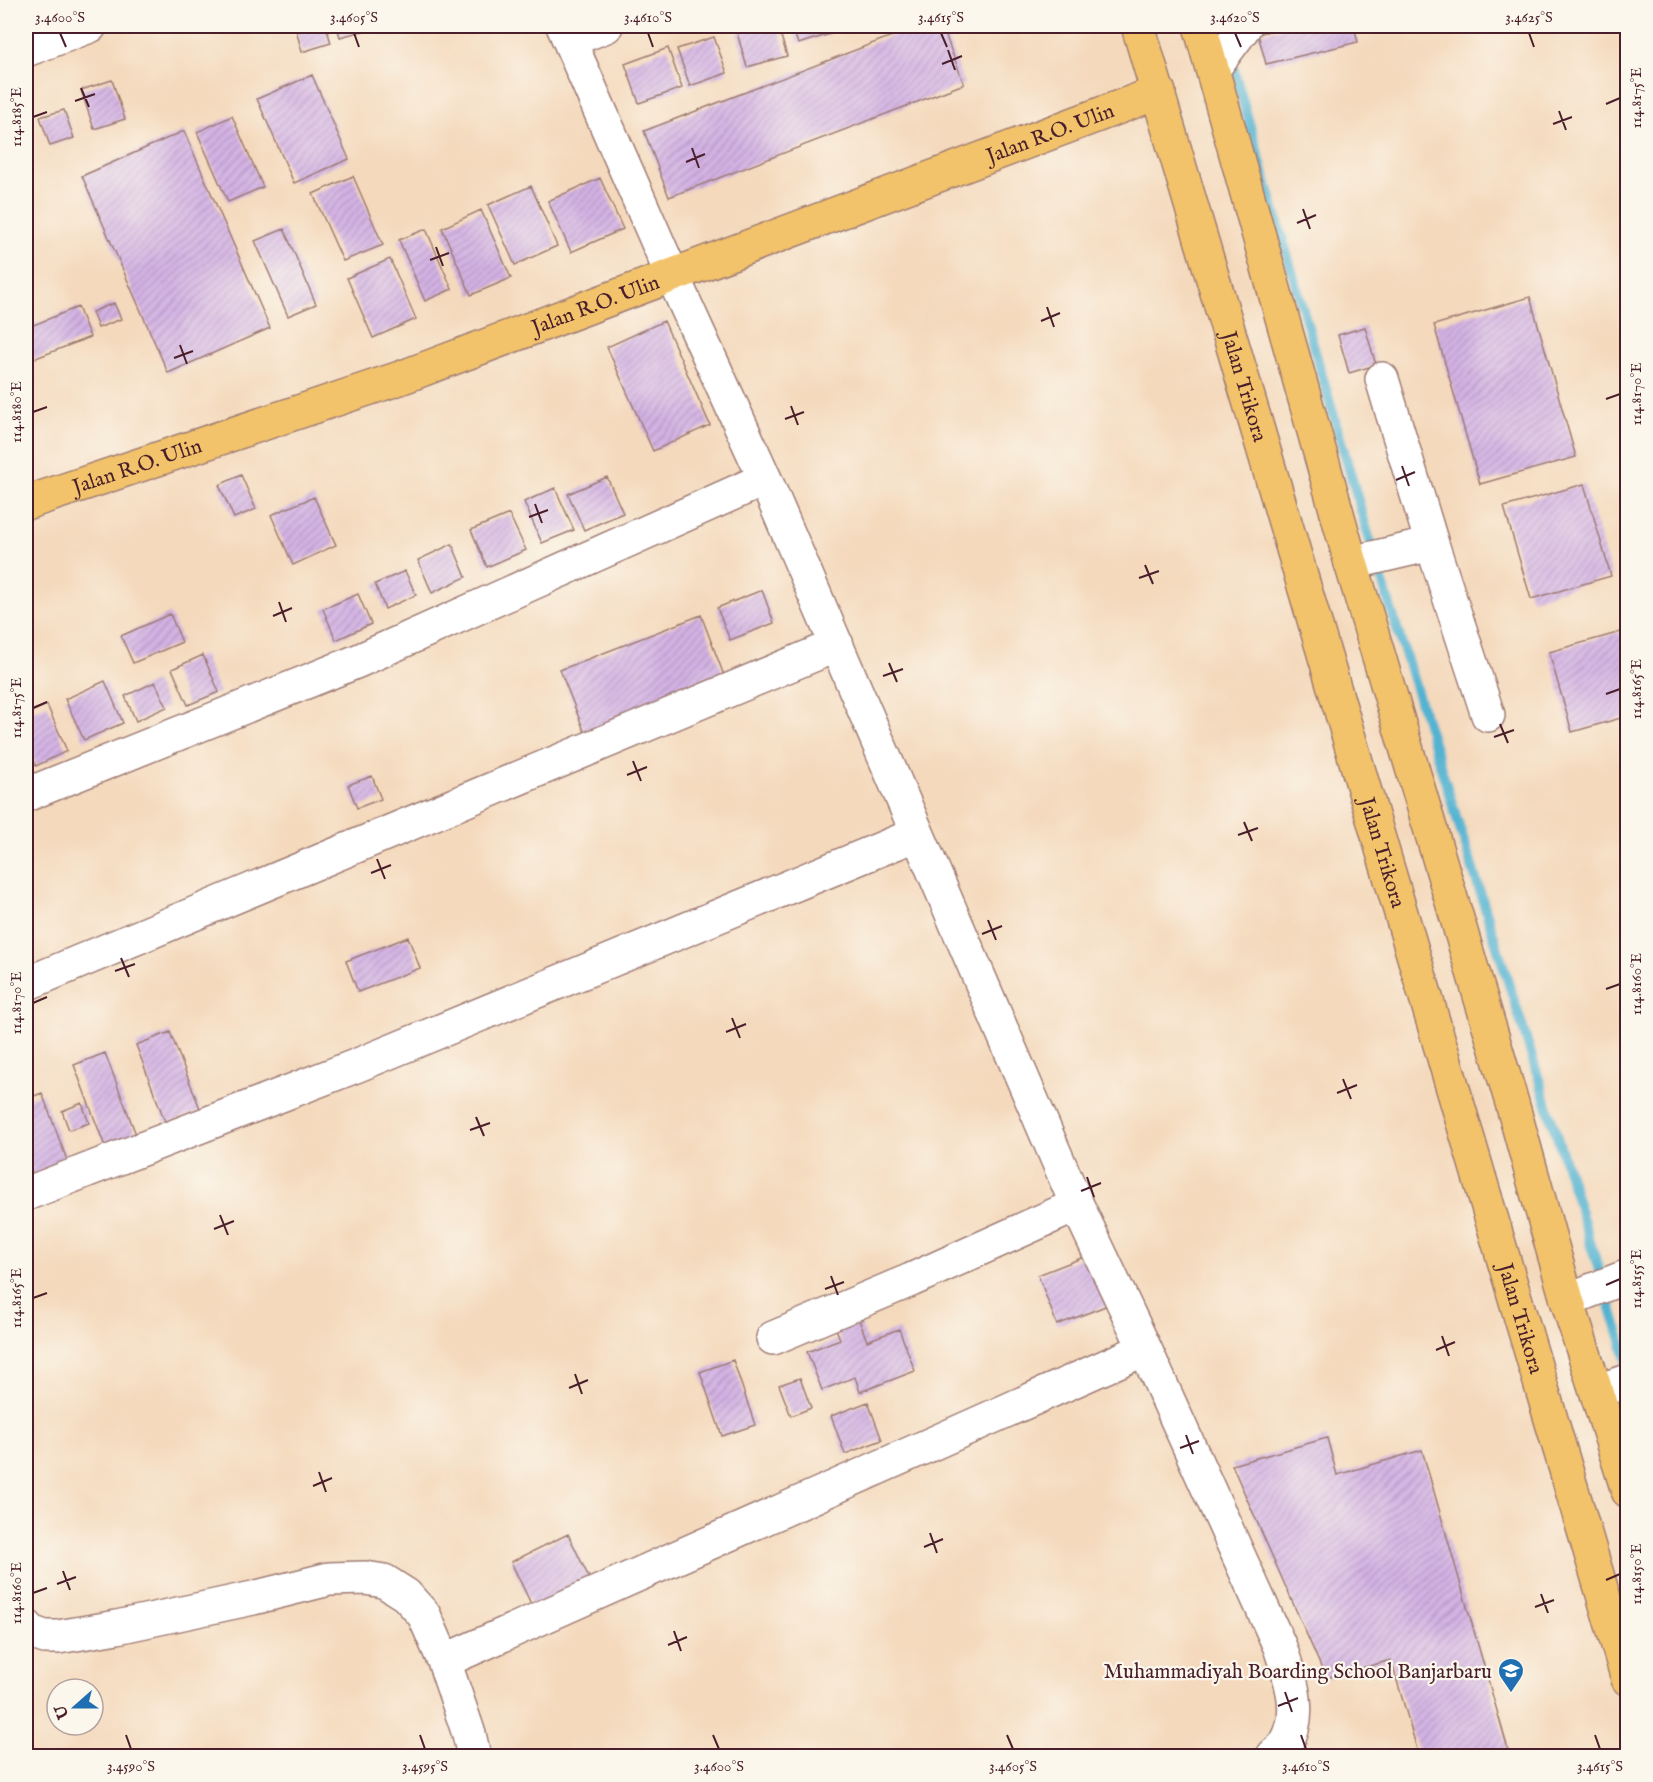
<svg xmlns="http://www.w3.org/2000/svg" width="1653" height="1782" font-family="'IM FELL English',serif">
  <style>
    .lines { fill: none; stroke-linecap: round; stroke-linejoin: round }
    .stream { stroke: #52b3d1; stroke-width: 10 }
    .building { fill: url(#building-hatch) }
    .minor-casing { stroke: #9f7c74; stroke-width: 36 }
    .major-casing { stroke: #9f7c74; stroke-width: 36 }
    .minor { stroke: #fff; stroke-width: 33 }
    .major { stroke: #f2c36a; stroke-width: 33 }
    .ticks { fill: none; stroke: #4a1f2b; stroke-width: 2 }
    .labels { text-anchor: middle; stroke-width: 4.5; stroke-linejoin: round; paint-order: stroke }
    .street-label { font-size: 21px; fill: #4a1f2b; stroke: #fbf7ec }
    .poi-label { font-size: 21px; fill: #4a1f2b; stroke: #fbf7ec; text-anchor: end }
    .neatline { fill: none; stroke: #4a1f2b; stroke-width: 2 }
    .ticks-label { font-size: 15px; text-anchor: middle; fill: #4a1f2b }
  </style>
  <defs>
    <pattern id="building-hatch" width="6" height="6" patternUnits="userSpaceOnUse" patternTransform="scale(1.5)"><rect width="6" height="6" fill="#d4b3e5"/><path d="M-1 1l2-2M0 6l6-6M5 7l2-2" fill="none" stroke="#ae91ba"/></pattern>
  </defs>
  <rect width="100%" height="100%" fill="#fbf7ec"/>
  <filter id="ink" filterUnits="userSpaceOnUse"><feTurbulence type="fractalNoise" baseFrequency=".0167" numOctaves="2"/><feDisplacementMap in="SourceGraphic" scale="12" xChannelSelector="R" yChannelSelector="G"/><feConvolveMatrix kernelMatrix="1 2 1 2 8 2 1 2 1" color-interpolation-filters="sRGB"/></filter>
  <filter id="wash" filterUnits="userSpaceOnUse"><feTurbulence type="fractalNoise" baseFrequency=".008" numOctaves="4" result="noise"/><feDisplacementMap in="SourceGraphic" scale="24" xChannelSelector="R" yChannelSelector="G"/><feGaussianBlur stdDeviation="1.35" result="paint"/><feColorMatrix in="noise" values="0 0 0 0 0 0 0 0 0 0 0 0 0 0 0 0 0 1.4 0 .05"/><feComposite in="paint" operator="in"/></filter>
  <g filter="url(#wash)">
    <rect width="100%" height="100%" fill="#f4d9bc"/>
    <g class="lines">
      <path class="stream" d="M1230,57L1374,555L1621,1340L1628,1367"/>
    </g>
    <g id="blocks">
      <path class="building" d="M295,26H326L331,43L302,52Z
        M337,26H374V28L340,37Z
        M764,26H778L787,56L747,67L737,33Z
        M792,26H828L830,34L798,44Z
        M918,26H942L964,84L669,197L644,131Z
        M1288,26H1354L1358,42L1266,64L1258,34Z
        M714,37L727,73L690,86L677,49Z
        M668,48L682,88L639,103L625,64Z
        M312,75L349,159L294,183L257,99Z
        M112,80L125,119L94,129L81,90Z
        M64,110L74,138L50,146L40,117Z
        M232,116L263,187L228,202L197,132Z
        M184,131L270,328L168,373L82,176Z
        M353,176L383,245L343,261L313,194Z
        M600,178L623,229L571,252L548,201Z
        M531,186L557,246L515,265L488,205Z
        M481,210L511,278L471,295L442,228Z
        M284,229L316,304L288,316L255,241Z
        M426,229L452,289L425,301L399,240Z
        M390,259L416,319L373,338L347,278Z
        M1530,297L1576,457L1480,484L1434,325Z
        M114,303L121,319L98,328L92,312Z
        M78,307L90,337L26,362V328Z
        M664,321L710,425L653,451L607,347Z
        M1365,327L1376,365L1349,373L1338,335Z
        M241,475L256,509L234,518L219,485Z
        M607,477L623,513L584,530L568,494Z
        M1584,484L1611,576L1531,599L1504,507Z
        M555,488L574,530L542,543L524,502Z
        M314,497L336,545L293,565L271,515Z
        M509,514L526,550L487,567L471,530Z
        M452,544L466,577L432,593L418,560Z
        M405,571L416,595L385,609L375,584Z
        M762,590L774,623L730,640L717,608Z
        M358,594L371,624L336,640L323,609Z
        M170,614L182,642L133,663L121,636Z
        M701,615L725,678L585,733L560,670Z
        M1628,630V716L1572,732L1549,652Z
        M203,655L219,692L188,705L172,669Z
        M105,681L123,723L84,740L65,699Z
        M155,682L167,707L136,721L125,696Z
        M47,705L67,751L36,766L26,742V714Z
        M372,776L381,799L357,808L348,785Z
        M408,937L420,968L358,992L346,961Z
        M170,1032L201,1111L166,1124L136,1045Z
        M105,1053L140,1145L109,1157L74,1065Z
        M42,1093L70,1168L35,1182L26,1158V1099Z
        M82,1103L89,1123L69,1130L62,1111Z
        M1089,1255L1108,1305L1057,1325L1038,1275Z
        M858,1317L867,1341L899,1329L915,1371L860,1392L855,1377L822,1390L807,1352L840,1339L835,1326Z
        M733,1360L755,1425L722,1436L700,1372Z
        M800,1378L811,1408L791,1416L779,1385Z
        M868,1402L882,1440L845,1454L831,1416Z
        M1327,1438L1337,1475L1422,1450L1510,1756H1419L1391,1660L1326,1678L1232,1465Z
        M568,1534L591,1582L534,1610L511,1562Z"/>
    </g>
  </g>
  <g filter="url(#ink)">
    <use href="#blocks" fill-opacity="0" stroke="#9f7c74" stroke-width="1.5"/>
    <g class="lines">
      <defs>
        <path id="minor" d="M563,26L672,275L765,479L1077,1205L1145,1349L1280,1647C1290,1677 1304,1713 1286,1743C1283,1748 1277,1752 1273,1756
          M570,40L606,26
          M26,50L90,26
          M1213,69L1245,26
          M1382,379L1432,544L1488,715
          M1351,563L1432,544
          M26,795L358,661L765,479
          M26,984L837,645
          M26,1194L358,1065L917,834
          M1567,1300L1628,1276
          M773,1338L911,1280L1077,1205
          M1597,1391L1628,1381
          M26,1626L33,1633L45,1637H58L117,1627L253,1598L329,1579L365,1578L384,1581L406,1595L424,1615L444,1661L469,1734L474,1756
          M444,1661L1145,1349"/>
        <g id="major">
          <path id="s1" d="M1138,26L1628,1679"/>
          <path d="M1200,26L1351,563L1512,1103L1567,1300L1628,1491"/>
          <path id="s2" d="M26,503L400,378L1159,92"/>
        </g>
      </defs>
      <use href="#minor" class="minor-casing"/>
      <use href="#major" class="major-casing"/>
      <use href="#minor" class="minor"/>
      <use href="#major" class="major"/>
    </g>
  </g>
  <path class="ticks" d="M60,33L66,47M354,33L359,47M648,33L653,47M941,33L947,47M1235,33L1241,47M1529,33L1534,47M948,50L955,70M942,64L962,56M81,88L89,107M75,101L95,94M1606,104L1620,98M1559,111L1566,130M33,117L47,112M1553,124L1572,117M692,148L699,168M686,162L705,154M1303,209L1310,229M1297,223L1316,215M436,247L443,266M430,260L449,253M1047,307L1054,327M1041,321L1060,313M180,345L187,364M174,358L193,351M1606,399L1620,394M791,406L798,425M33,412L47,407M785,419L804,412M1402,466L1409,486M1396,480L1415,472M535,504L542,523M529,517L548,510M1145,565L1153,584M1139,578L1159,571M279,602L286,622M273,616L292,608M889,663L897,682M883,676L903,669M1606,694L1620,689M33,708L47,702M1500,724L1508,743M1494,737L1514,730M633,761L641,781M627,775L647,767M1244,822L1252,841M1238,835L1258,828M377,859L385,879M371,873L391,865M988,920L996,940M982,934L1002,926M121,958L129,977M115,971L135,964M1606,989L1620,984M33,1003L47,997M732,1018L740,1038M726,1032L746,1024M1343,1079L1351,1099M1337,1093L1357,1085M476,1117L484,1136M470,1130L490,1123M1087,1177L1094,1197M1081,1191L1101,1183M220,1215L228,1235M214,1229L234,1221M831,1276L838,1295M1606,1285L1620,1279M825,1289L844,1282M33,1298L47,1293M1442,1336L1449,1356M1436,1350L1455,1342M575,1374L582,1394M569,1388L588,1380M1186,1435L1193,1454M1180,1448L1199,1441M319,1472L326,1492M313,1486L332,1478M930,1533L937,1553M924,1547L943,1539M63,1571L70,1590M1606,1580L1620,1574M57,1584L76,1577M33,1593L47,1588M1541,1594L1548,1613M1535,1607L1554,1600M674,1631L681,1651M668,1645L687,1637M1285,1692L1292,1712M1278,1706L1298,1698M126,1735L131,1749M420,1735L425,1749M713,1735L719,1749M1007,1735L1013,1749M1301,1735L1306,1749M1595,1735L1600,1749"/>
  <defs>
    <symbol id="school-pin" viewBox="-11 -11 22 30"><path d="M0 17L-7.5 6A9.5 9.5 0 1 1 7.5 6Z" fill="#1f6fb2" stroke="#fbf7ec"/><path d="M0-5L7-2L0 1L-7-2ZM-4 1L0 2.5L4 1V4Q0 6-4 4Z" fill="#fff"/></symbol>
  </defs>
  <g fill-rule="evenodd">
    <use href="#school-pin" x="1496" y="1656" width="30" height="40"/>
  </g>
  <g class="labels">
    <g class="street-label">
      <text dy="7" stroke="none"><textPath href="#s2" startOffset="1089">Jalan R.O. Ulin</textPath></text>
      <text dy="7" stroke="none"><textPath href="#s2" startOffset="603">Jalan R.O. Ulin</textPath></text>
      <text dy="7" stroke="none"><textPath href="#s1" startOffset="376">Jalan Trikora</textPath></text>
      <text dy="7" stroke="none"><textPath href="#s2" startOffset="117">Jalan R.O. Ulin</textPath></text>
      <text dy="7" stroke="none"><textPath href="#s1" startOffset="862">Jalan Trikora</textPath></text>
      <text dy="7" stroke="none"><textPath href="#s1" startOffset="1348">Jalan Trikora</textPath></text>
    </g>
    <g class="poi-label">
      <text x="1492" y="1678">Muhammadiyah Boarding School Banjarbaru</text>
    </g>
  </g>
  <rect width="1653" height="1782" fill="none" stroke="#fbf7ec" stroke-width="66"/>
  <g transform="translate(75 1707) rotate(249)"><circle r="28" fill="#fbf7ec" stroke="#b4a19f" stroke-width="1.5"/>
  <path d="M0-4.5L10 22L0 15L-10 22Z" fill="#1f6fb2"/>
  <text y="-9" font-size="16" font-weight="bold" text-anchor="middle" fill="#4a1f2b">U</text>
  </g>
  <rect x="33" y="33" width="1587" height="1716" class="neatline"/>
  <g class="ticks-label">
    <text x="60" y="22">3.4600°S</text>
    <text x="354" y="22">3.4605°S</text>
    <text x="648" y="22">3.4610°S</text>
    <text x="941" y="22">3.4615°S</text>
    <text x="1235" y="22">3.4620°S</text>
    <text x="1529" y="22">3.4625°S</text>
    <text transform="translate(1636 98) rotate(-90)" y="5">114.8175°E</text>
    <text transform="translate(16 117) rotate(-90)" y="5">114.8185°E</text>
    <text transform="translate(1636 394) rotate(-90)" y="5">114.8170°E</text>
    <text transform="translate(16 412) rotate(-90)" y="5">114.8180°E</text>
    <text transform="translate(1636 689) rotate(-90)" y="5">114.8165°E</text>
    <text transform="translate(16 708) rotate(-90)" y="5">114.8175°E</text>
    <text transform="translate(1636 984) rotate(-90)" y="5">114.8160°E</text>
    <text transform="translate(16 1003) rotate(-90)" y="5">114.8170°E</text>
    <text transform="translate(1636 1279) rotate(-90)" y="5">114.8155°E</text>
    <text transform="translate(16 1298) rotate(-90)" y="5">114.8165°E</text>
    <text transform="translate(1636 1574) rotate(-90)" y="5">114.8150°E</text>
    <text transform="translate(16 1593) rotate(-90)" y="5">114.8160°E</text>
    <text x="131" y="1771">3.4590°S</text>
    <text x="425" y="1771">3.4595°S</text>
    <text x="719" y="1771">3.4600°S</text>
    <text x="1013" y="1771">3.4605°S</text>
    <text x="1306" y="1771">3.4610°S</text>
    <text x="1600" y="1771">3.4615°S</text>
  </g>
</svg>
